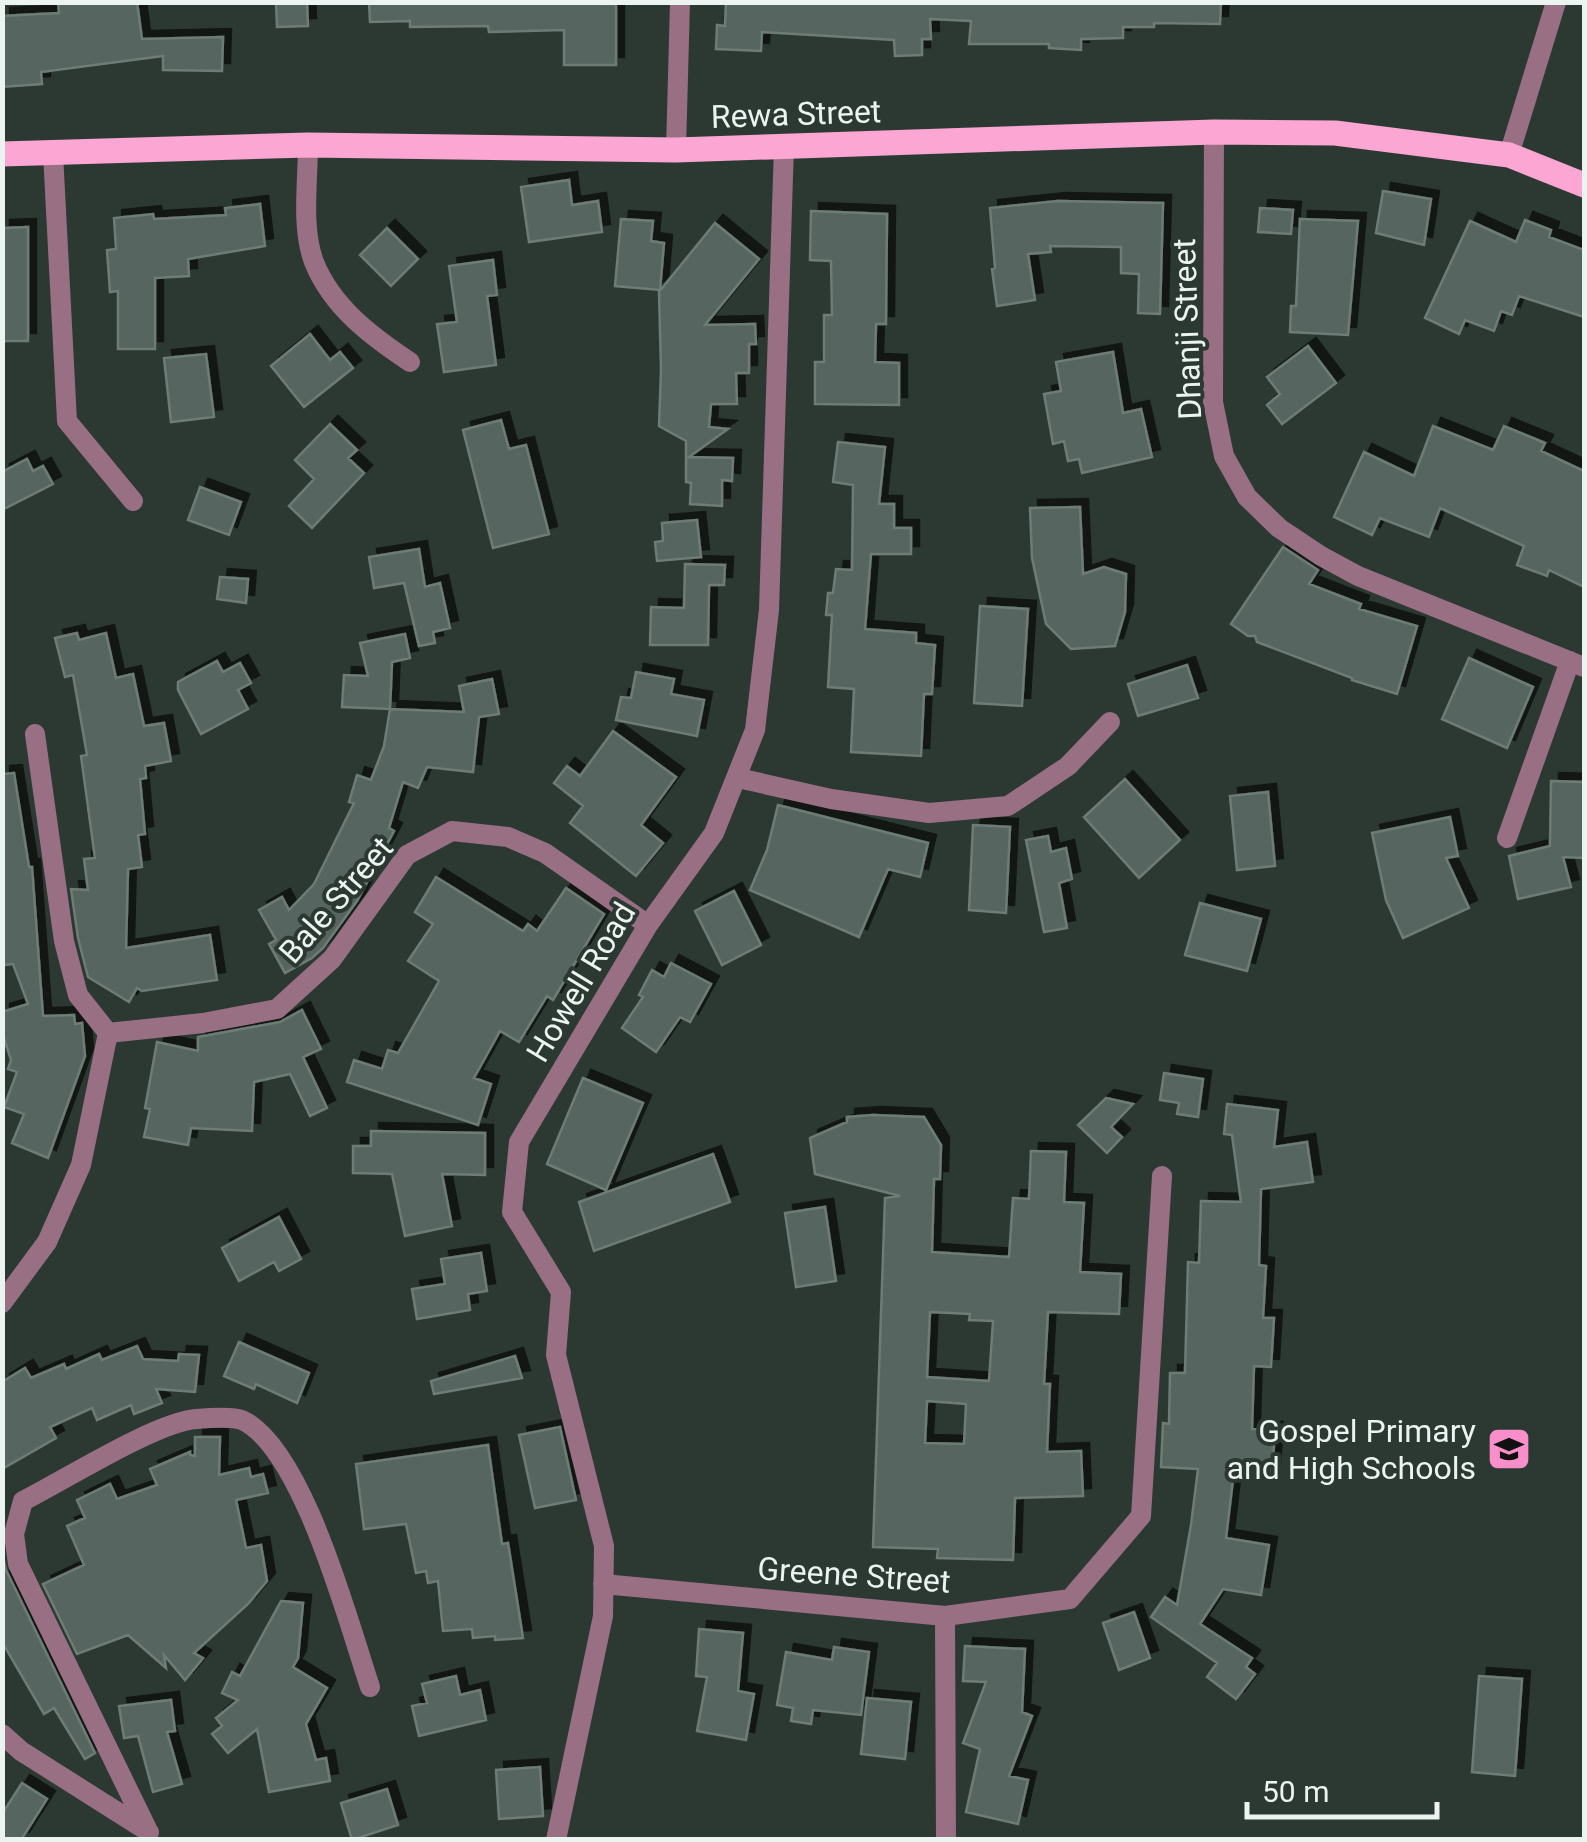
<svg xmlns="http://www.w3.org/2000/svg" width="1587" height="1842" font-family="Roboto,sans-serif">
  <style>
    .building { fill: #57655f; stroke: #6d7b75; stroke-width: 2.5; fill-rule: evenodd; filter: url(#shadow) }
    .lines { fill: none; stroke-linecap: round; stroke-linejoin: round }
    .street { stroke: #996f84; stroke-width: 20 }
    .primary { stroke: #fba6d3; stroke-width: 25 }
    .labels { text-anchor: middle; stroke-width: 8; stroke-linejoin: round; paint-order: stroke }
    .street-label { font-size: 32px; fill: #ecf4f1; stroke: #2c3933 }
    .poi-label { font-size: 32px; fill: #ecf4f1; stroke: #2c3933; text-anchor: end }
  </style>
  <defs>
    <filter id="shadow"><feDropShadow dx="8" dy="-8" stdDeviation="0" flood-color="#0009"/></filter>
  </defs>
  <rect width="100%" height="100%" fill="#2c3933"/>
  <path class="building" d="M58,2H137L142,39L223,37L222,71L163,70V56L41,72L42,84L2,87V16L59,13Z
    M276,2H307L308,26L277,27Z
    M369,2L616,4V65H564V30L489,32L488,26L410,27V21L370,22Z
    M726,2H1221L1220,24L1154,23V27H1123V38L1081,39V50L1049,48V44H969L971,21L930,19L931,39H922V55L895,56L894,40L762,32L761,51L716,49L717,25L725,26Z
    M569,180L572,205L598,201L602,232L529,242L521,187Z
    M1383,191L1431,199L1424,245L1376,233Z
    M1058,201L1163,203L1160,314L1138,313L1139,274L1121,273V247L1050,246L1051,252L1028,254L1035,300L997,306L992,269L995,268L990,208Z
    M260,204L265,246L188,259L189,276L155,278V349H118V291L110,292L107,250L116,249L114,218L153,214L154,219L226,215L225,208Z
    M1260,208L1293,210L1291,234L1258,232Z
    M811,211L887,214L886,324H876L875,362L899,363V405L815,404V362H824V315H832L831,261L810,260Z
    M621,219L653,221L651,241L664,243L660,290L615,286Z
    M1300,219L1358,221L1348,335L1290,332L1291,306H1296Z
    M1525,220L1551,230L1549,237L1584,250V317L1519,296L1512,315L1501,311L1494,331L1465,320L1459,334L1425,318L1470,221L1516,242Z
    M715,223L759,259L705,325L755,324L756,344H749V373H736L737,404H711L709,427L728,429L689,457L733,458L732,481L722,480V506L690,504L691,483L686,482V441L659,426L661,370L659,292Z
    M28,227V341H2V228Z
    M387,228L418,259L391,286L360,255Z
    M493,260L497,295L487,296L496,365L444,372L437,324L457,322L449,266Z
    M310,334L330,360L340,352L353,368L304,407L271,366Z
    M1308,346L1336,383L1282,424L1267,405L1280,394L1267,377Z
    M1113,352L1123,413L1141,409L1152,457L1082,473L1079,459L1068,461L1064,441L1053,444L1044,394L1061,391L1056,362Z
    M206,354L214,417L171,422L164,358Z
    M501,420L509,449L526,445L549,534L493,548L463,430Z
    M330,424L357,450L348,458L364,473L312,528L289,506L314,479L295,460Z
    M1433,426L1493,450L1504,426L1545,443L1541,451L1584,471V587L1549,570L1547,576L1517,565L1524,546L1440,508L1429,537L1380,518L1372,535L1334,517L1364,452L1414,476Z
    M838,442L885,447L879,504H894V528H911V554H871L865,629L916,633V643L935,645L932,694H924L921,756L851,752L854,689L828,687L832,615H826L828,593H833L836,569L852,570L853,485L833,482Z
    M27,459L33,471L43,466L53,484L2,510V472Z
    M200,487L241,502L229,535L188,520Z
    M1080,507L1083,574L1104,567L1126,574L1125,612L1115,646L1071,649L1046,624L1032,558L1030,508Z
    M697,520L701,557L657,561L655,542L663,541L662,523Z
    M1283,547L1318,570L1309,584L1361,604L1359,609L1417,626L1397,694L1352,680V678L1257,642L1255,636H1248L1231,624Z
    M419,549L425,587L440,583L450,628L433,632L435,643L419,646L404,583L374,588L369,557Z
    M685,564L725,565L724,585H709L708,645H650L651,607L684,608Z
    M220,577L248,579L246,603L217,599Z
    M980,606L1028,609L1022,706L974,703Z
    M77,633L79,640L106,633L116,678L133,674L144,726L164,723L171,761L145,766L146,778L140,779L145,834L138,835L142,867L128,869L126,948L210,935L217,980L142,991L137,988L129,1002L88,977L78,938L71,889L88,890L84,859L95,858L81,756L87,755L73,675L65,677L55,638Z
    M405,634L410,658L392,662L390,709L342,707L344,675L368,676L360,643Z
    M1469,658L1533,687L1507,748L1442,719Z
    M217,661L223,672L240,663L251,683L238,690L248,709L201,734L178,690V682Z
    M1187,665L1198,698L1138,716L1128,684Z
    M636,672L674,679L671,694L704,700L697,736L616,720L621,697L631,698Z
    M492,679L499,714L479,717L473,772L427,767L418,788L403,782L389,828L394,831L357,901L323,948L312,958L285,973L269,944L276,940L259,910L282,897L289,910L314,884L354,803L349,802L357,775L371,780L384,746L390,709L464,712L459,686Z
    M613,731L676,777L641,825L663,843L636,876L570,823L583,806L554,783L567,766L580,776Z
    M14,773L29,867H32L43,1016L74,1015L75,1024L82,1023L85,1056L48,1158L12,1143L24,1114L4,1107L17,1072L8,1069L11,1060L2,1032V1012L28,1004L13,964L5,965L2,957V774Z
    M1125,779L1180,840L1139,878L1084,817Z
    M1551,781L1584,782V858L1563,857L1571,887L1518,899L1509,856L1550,846Z
    M1268,792L1275,866L1237,870L1230,796Z
    M778,805L928,843L920,877L888,869L859,937L750,890L767,850Z
    M1450,817L1458,856L1446,858L1469,908L1403,938L1386,900L1372,833Z
    M973,825L1010,827L1006,913L969,910Z
    M1048,836L1051,852L1066,848L1072,879L1059,883L1067,928L1044,932L1026,840Z
    M436,877L523,931L528,924L537,931L566,888L604,914L553,1000L547,996L519,1042L500,1031L474,1078L491,1084L478,1125L347,1082L354,1060L382,1069L388,1050L398,1053L439,981L408,961L433,924L415,912Z
    M734,891L761,945L722,965L695,911Z
    M1200,903L1261,919L1247,971L1185,955Z
    M671,963L711,984L690,1022L680,1017L656,1052L622,1028L643,997L639,995L652,970L664,977Z
    M302,1010L321,1049L303,1057L327,1108L310,1116L290,1074L254,1082L252,1131L191,1128L188,1145L144,1137L150,1109L145,1108L157,1042L198,1051V1037L280,1022Z
    M1164,1073L1203,1079L1198,1117L1177,1114L1179,1103L1160,1100Z
    M583,1078L643,1103L606,1190L547,1164Z
    M1106,1098L1133,1104L1111,1127L1122,1137L1107,1153L1078,1125Z
    M1227,1104L1278,1110L1274,1147L1307,1142L1313,1182L1261,1189L1259,1265L1266,1266L1263,1318H1274L1271,1367L1254,1366L1252,1429L1275,1430L1272,1474L1234,1471L1226,1538L1269,1545L1261,1595L1223,1589L1200,1624L1252,1658L1246,1667L1255,1674L1236,1699L1207,1677L1217,1663L1151,1617L1165,1597L1177,1605L1191,1525L1198,1469L1161,1467L1163,1423L1169,1424L1170,1373H1185L1188,1262L1199,1263L1201,1201L1241,1202L1232,1135L1224,1134Z
    M873,1115L924,1117L941,1145L940,1179H934L932,1252L1009,1257L1013,1198L1029,1199L1031,1151L1066,1152L1064,1202L1084,1203L1080,1272L1121,1274L1119,1314L1048,1312L1044,1384H1050L1047,1452L1081,1451L1083,1496L1015,1498L1013,1560L937,1558L938,1549L873,1547L885,1198L900,1196L815,1174L810,1138L847,1122V1117ZM930,1312L970,1314L969,1320L993,1321L989,1381L927,1377ZM927,1401L966,1404L964,1444L925,1443Z
    M371,1131L485,1133V1175L442,1174L452,1226L405,1236L392,1174L353,1173V1146H371Z
    M713,1154L730,1202L594,1251L579,1202Z
    M825,1207L836,1281L796,1287L785,1213Z
    M279,1217L301,1259L279,1271L274,1262L239,1281L222,1248Z
    M481,1253L487,1291L468,1294L470,1310L417,1319L412,1289L445,1284L441,1259Z
    M239,1342L309,1373L297,1403L256,1384L254,1389L224,1376Z
    M137,1346L143,1359L178,1361L179,1354L199,1355L195,1392L156,1389L162,1403L134,1414L131,1405L97,1420L92,1408L50,1427L56,1438L2,1469V1382L25,1368L31,1378L64,1364L66,1369L99,1354L102,1360Z
    M515,1356L522,1378L434,1394L431,1381Z
    M560,1427L576,1500L535,1508L519,1435Z
    M195,1437H220L219,1475L249,1468L251,1477L263,1474L268,1493L236,1500L246,1548L261,1545L267,1581L248,1604L194,1653L203,1658L185,1680L164,1655L166,1668L128,1635L77,1654L43,1584L84,1565L67,1526L85,1518L77,1500L110,1484L117,1499L157,1485L150,1469L190,1452V1455L195,1456Z
    M488,1445L502,1544L508,1543L523,1638L495,1640V1636L473,1638L472,1629L443,1631L438,1581L428,1583L426,1571L416,1573L406,1524L364,1529L356,1464Z
    M2,1552L6,1570L95,1753L85,1759L54,1708L44,1714L2,1642Z
    M281,1601L303,1603L298,1658L293,1667L327,1688L306,1724L316,1760L326,1758L330,1781L269,1792L257,1729L228,1753L212,1734L222,1726L216,1718L238,1700L222,1693L232,1672L240,1676Z
    M1134,1612L1150,1658L1119,1670L1103,1623Z
    M699,1629L743,1633L738,1691L754,1694L746,1740L697,1731L707,1677L696,1676Z
    M965,1646L1025,1649L1022,1712L1032,1716L1009,1776L1028,1780L1018,1824L966,1812L980,1749L963,1743L986,1682L963,1681Z
    M834,1647L869,1652L861,1715L813,1710L811,1724L791,1721L793,1708L777,1705L786,1652L832,1660Z
    M456,1676L460,1695L480,1690L486,1720L419,1736L412,1706L427,1703L422,1684Z
    M1479,1676L1522,1679L1515,1776L1472,1772Z
    M867,1698L911,1702L905,1759L861,1754Z
    M171,1700L175,1731L167,1732L182,1784L153,1792L138,1736L124,1738L119,1706Z
    M540,1767L543,1816L499,1819L496,1770Z
    M22,1783L47,1799L21,1840H2V1814Z
    M387,1789L398,1825L352,1840L341,1803Z"/>
  <g class="lines">
    <path class="street" d="M1214,132L1213,402L1224,456L1247,497L1279,528L1321,556L1358,576L1584,667
      M308,145C308,181 301,228 314,262C332,307 371,336 410,362
      M676,150L680,2
      M53,153L67,421L133,501
      M1509,155L1556,2
      M738,778L831,799L929,813L1008,806L1068,766L1110,722
      M1507,838L1570,661
      M108,1033L203,1023L277,1009L332,959L407,855L452,831L508,837L545,853L648,925
      M2,1303L47,1242L81,1165L108,1033L78,995L64,941L35,734
      M603,1584L945,1616L1070,1599L1141,1516L1162,1176
      M945,1616L946,1840
      M2,1734L21,1751L149,1832
      M148,1831L18,1564L14,1534L23,1501C63,1481 156,1422 196,1419C208,1418 232,1416 242,1420C303,1448 349,1625 370,1687
      M556,1840L603,1616L604,1546L556,1355L561,1292L512,1212L519,1142L648,925L714,833L755,730L769,610L784,146"/>
    <path class="primary" d="M2,154L308,145L676,150L1214,132L1335,133L1509,155L1584,185"/>
  </g>
  <defs>
    <symbol id="school-square" viewBox="-11 -11 22 22"><rect x="-9" y="-9" width="18" height="18" rx="4" fill="#f98fca" stroke="#2c3933"/><path d="M0-5L7-2L0 1L-7-2ZM-4 1L0 2.5L4 1V4Q0 6-4 4Z" fill="#111"/></symbol>
  </defs>
  <g fill-rule="evenodd">
    <use href="#school-square" x="1484" y="1424" width="50" height="50"/>
  </g>
  <g class="labels">
    <g class="street-label">
      <text transform="translate(796 114) rotate(-2)" y="11">Rewa Street</text>
      <text transform="translate(1187 329) rotate(-92)" y="11">Dhanji Street</text>
      <text transform="translate(336 900) rotate(-49)" y="11">Bale Street</text>
      <text transform="translate(581 982) rotate(-59)" y="11">Howell Road</text>
      <text transform="translate(854 1575) rotate(4)" y="11">Greene Street</text>
    </g>
    <g class="poi-label">
      <text x="1476" y="1442">Gospel Primary<tspan x="1476" dy="37">and High Schools</tspan></text>
    </g>
  </g>
  <rect width="1587" height="1842" fill="none" stroke="#ecf4f1" stroke-width="10"/>
  <path d="M1247 1802v15h190v-15" fill="none" stroke="#ecf4f1" stroke-width="5"/>
  <text x="1262" y="1802" font-size="30" fill="#ecf4f1" stroke="#2c3933" stroke-width="8" paint-order="stroke">50 m</text>
</svg>
